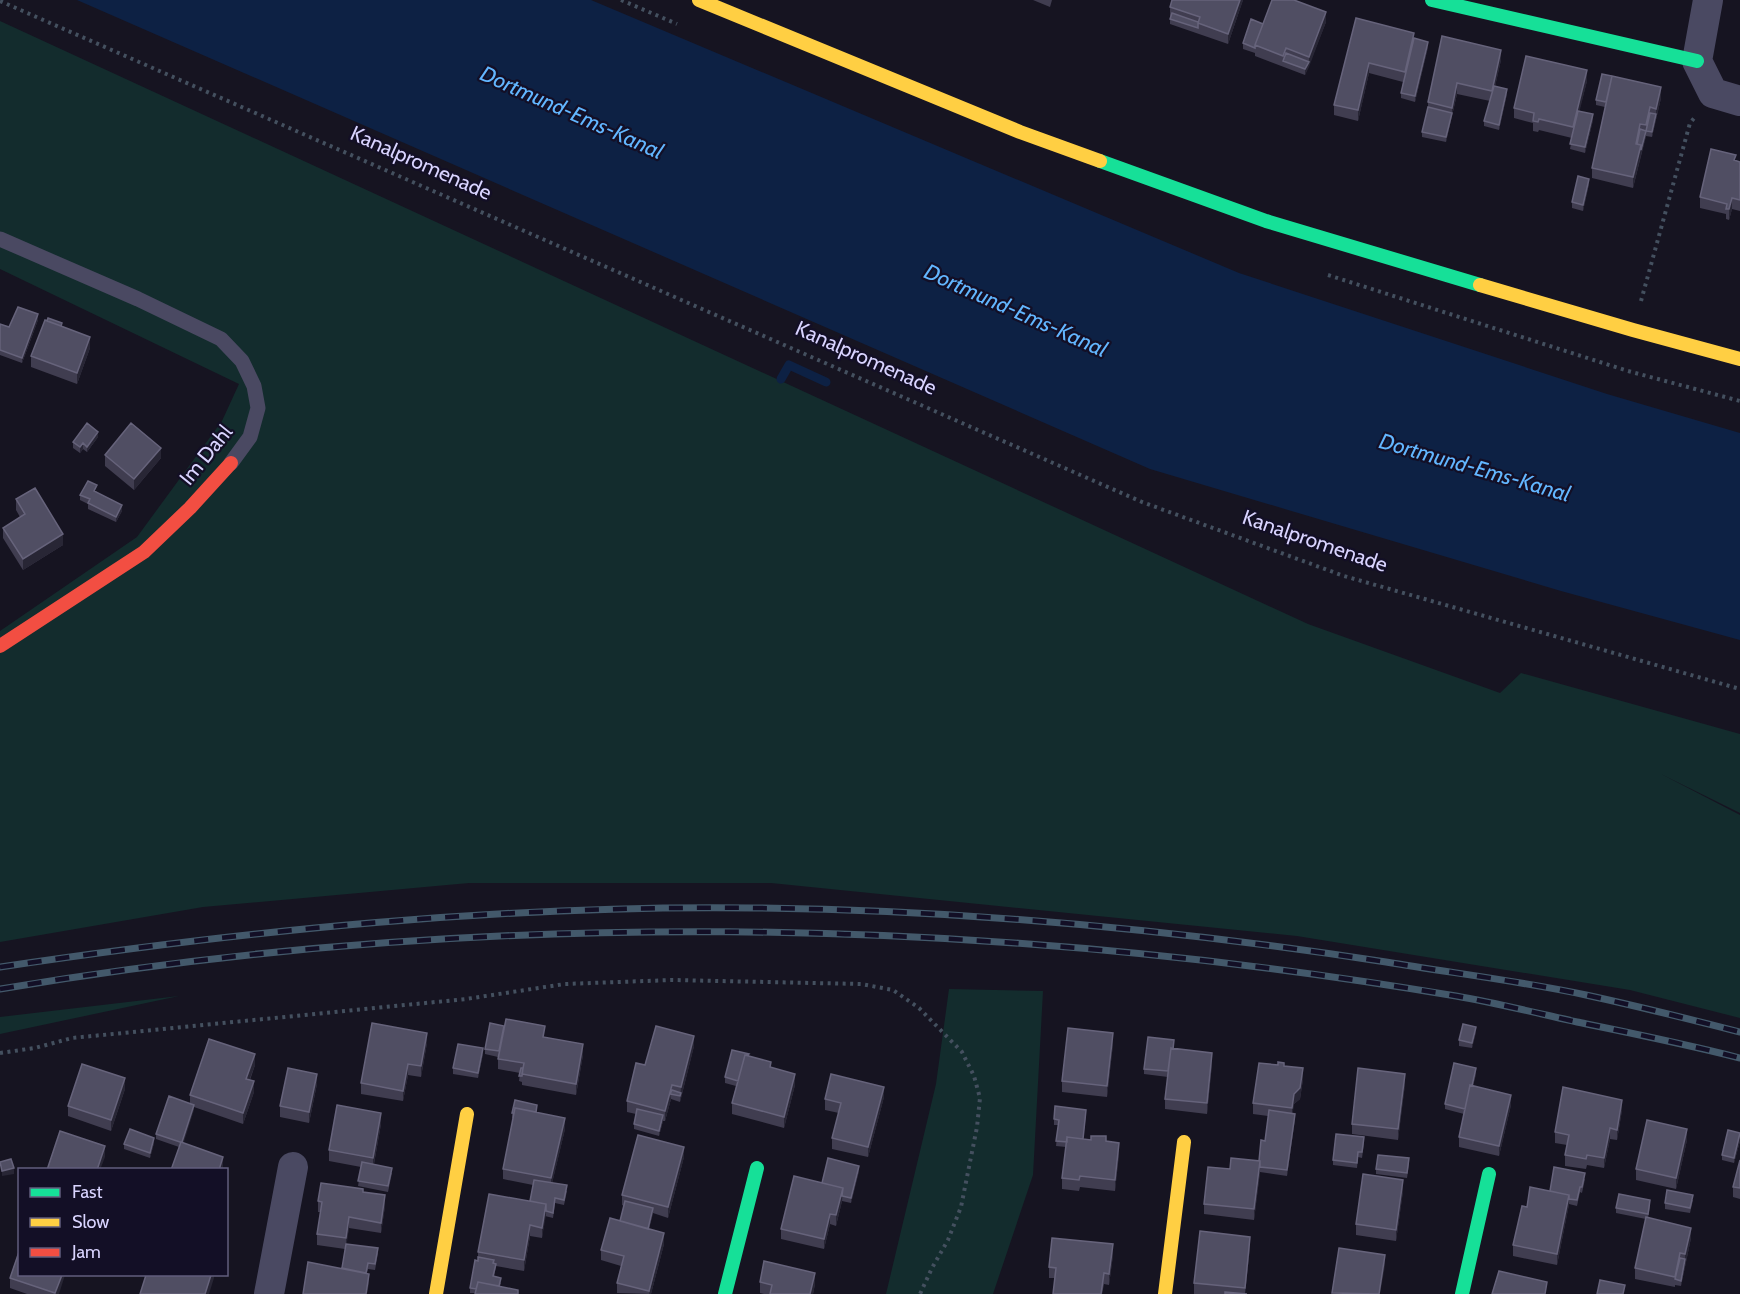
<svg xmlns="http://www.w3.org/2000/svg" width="1740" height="1294" font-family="Cabin,sans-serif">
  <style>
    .green { fill: #132c2d }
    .water { fill: #0d2144 }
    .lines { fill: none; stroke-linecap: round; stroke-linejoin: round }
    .stream { stroke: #0d2144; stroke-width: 9 }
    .path { stroke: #44505f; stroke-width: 4; stroke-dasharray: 3 4.5; stroke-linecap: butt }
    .lane { stroke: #4a4962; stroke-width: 15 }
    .street { stroke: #4a4962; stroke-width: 30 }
    .fast { stroke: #16e098; stroke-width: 14 }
    .slow { stroke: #ffcf43; stroke-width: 14 }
    .jam { stroke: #f24e42; stroke-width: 14 }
    .rail-casing { stroke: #43596b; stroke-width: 7 }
    .rail { stroke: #130f26; stroke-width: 4.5; stroke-dasharray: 14; stroke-linecap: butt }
    .wall { fill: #403d50 }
    .shaded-wall { fill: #282635 }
    .building { fill: #504e63; stroke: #66637b; stroke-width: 1.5 }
    .labels { text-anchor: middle; stroke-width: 4.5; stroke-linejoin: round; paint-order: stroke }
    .street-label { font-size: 21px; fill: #d9d4ff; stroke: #130f26 }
    .water-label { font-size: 22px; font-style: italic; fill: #62b6ff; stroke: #130f26 }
  </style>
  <rect width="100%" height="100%" fill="#161421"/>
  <path class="green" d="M0,21L1308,624L1500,693L1521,673L1740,734V813L1661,774L1740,815V1018L1630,990L1297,936L771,883H469L203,907L0,942V631L137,537L222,421L239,384L0,269Z
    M949,989L1043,991L1033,1175L993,1294H886L936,1084Z
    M179,996L0,1034V1017Z"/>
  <path class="water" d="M77,0H591L1239,273L1607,394L1740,433V640L1561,591L1150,469Z"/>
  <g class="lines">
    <path class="stream" d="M781,379L789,365L826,382"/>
    <path class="path" d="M621,0L677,24
      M0,1L1142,502L1344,576L1740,689
      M1328,275L1628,371L1740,401
      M1641,301L1690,123L1696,116
      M0,1053L35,1048L72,1038L466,999L565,984L672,980L861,984L893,990L919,1008L962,1052L974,1076L980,1098L977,1127L961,1207L948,1240L932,1268L920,1294"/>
    <path class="lane" d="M0,239L138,299L221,339L242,361L254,386L258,408L250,437L231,463"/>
    <path class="street" d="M1708,0L1697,61L1713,93L1740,101
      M269,1294L293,1167"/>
    <path class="fast" d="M1432,0L1697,61
      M1100,161L1266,221L1480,285
      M725,1294L757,1168
      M1462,1294L1489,1174"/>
    <path class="slow" d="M699,0L1020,132L1100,161
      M1480,285L1633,330L1740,359
      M436,1294L467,1114
      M1165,1294L1184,1142"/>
    <path class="jam" d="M0,646L144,552L190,508L231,463"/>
    <defs>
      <path id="rail" d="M0,967C250,930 501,905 754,908C966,910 1177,930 1386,962C1452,973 1520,981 1586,995C1637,1006 1689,1019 1740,1032
        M0,989C480,908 976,915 1456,996C1496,1003 1537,1013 1577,1022C1631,1033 1686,1044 1740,1058"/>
    </defs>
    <use href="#rail" class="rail-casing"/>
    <use href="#rail" class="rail"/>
  </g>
  <path class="wall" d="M1033,0H1052L1050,7Z
    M1172,0H1243L1228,44L1170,24V7Z
    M1356,18L1414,38L1428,47L1415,102L1401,98V93L1403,82L1369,73L1358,121L1334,115V105Z
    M1326,22L1305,75L1255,56V53L1243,49V43L1263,24Z
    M1442,36L1501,60L1495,86L1507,94L1499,130L1484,126V121L1490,101L1457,94L1446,142L1422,137V132L1428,107V102Z
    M1587,81L1579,111L1593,120L1585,153L1570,149L1572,138L1539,130L1538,132L1533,131V123L1514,118V108Z
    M1661,98L1652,137L1646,136L1633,188L1592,178V168L1605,107L1596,105V100Z
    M1736,161L1740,162V211L1732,209L1729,220L1726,219V214L1700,208V197Z
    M1589,184L1583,211L1572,208V202Z
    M38,320L22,363L0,355V324L9,327Z
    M62,327L90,348L77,384L31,367V356Z
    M98,437L87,452L83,449L80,453L73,448V442Z
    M105,455L161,458L134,490L105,466Z
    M97,491L96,492L122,511L116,522L88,509V504L80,500V495Z
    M16,499L63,545L23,570L3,538V528L20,517L16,510Z
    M1476,1032L1472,1048L1459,1046V1040Z
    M545,1037L583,1055L576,1095L522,1085V1082L519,1081L520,1073L498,1069V1057L485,1054V1049Z
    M427,1043L421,1077L408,1075L403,1101L361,1094V1083Z
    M1113,1044L1107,1097L1062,1092V1081Z
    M1174,1045V1049L1212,1064L1207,1114L1165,1109V1099L1168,1077L1144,1074V1069Z
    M694,1046L680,1102L671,1099L665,1121H663L659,1136L634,1129V1124L636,1114L627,1112V1101Z
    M483,1054L478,1078L453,1074V1068Z
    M749,1056L771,1068L795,1085L784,1128L732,1114V1103L736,1086L725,1083V1077Z
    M255,1065L250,1080L254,1092L243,1124L194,1107L183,1143L223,1167V1170H171L179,1147L156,1139V1134L190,1103V1095Z
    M1284,1066L1303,1079L1300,1099L1294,1104L1292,1114L1295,1119L1287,1176L1260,1172L1254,1220L1204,1214V1204L1230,1169L1259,1161L1265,1141L1268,1116L1253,1114V1103Z
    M1476,1074L1473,1086L1511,1105L1499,1156L1459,1147V1137L1464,1114L1445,1109V1104Z
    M317,1084L309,1123L280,1117V1106Z
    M1405,1084L1398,1140L1352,1134V1124Z
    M125,1089L111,1131L68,1116V1106Z
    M884,1097L868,1157L832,1149V1138L839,1113L825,1110V1099Z
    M537,1110V1113L565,1129L552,1183L567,1191L564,1205L555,1203L553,1218L545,1216L542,1238L530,1236L524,1271L496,1266L494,1277L501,1283L500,1286L518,1294L470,1293V1288L478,1261V1252L530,1201L533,1185L503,1179V1169L513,1118H512V1113Z
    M1622,1110L1617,1140L1610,1139L1604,1168L1587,1165L1586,1169L1565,1166V1155L1567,1145L1555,1143V1132Z
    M1086,1115L1083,1139L1106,1142L1119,1154L1115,1191L1080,1187L1079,1191L1062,1189V1178L1066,1147L1056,1146L1058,1125H1054V1119Z
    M381,1124L374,1164L392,1173L388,1192L358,1186L361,1167L329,1161V1150Z
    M1740,1133V1141L1734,1163L1722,1160V1155Z
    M1687,1140L1676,1189L1636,1180V1169Z
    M154,1143L150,1158L124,1149V1144Z
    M1364,1143L1362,1158L1358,1157L1357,1168L1333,1165V1160Z
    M684,1157L668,1218L653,1213L649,1229L664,1244L651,1294L617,1293V1283L621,1266L601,1260V1250L620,1221L624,1206L622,1205V1195Z
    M1740,1160V1199L1733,1197V1187Z
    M1409,1164L1407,1178L1376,1174V1169Z
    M859,1171L851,1203L842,1201L836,1226L830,1224L824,1249L781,1239V1229L822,1183Z
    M1585,1179L1582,1193L1580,1192L1577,1206L1569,1204L1557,1265L1513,1256V1245L1527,1207L1550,1191Z
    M1403,1191L1396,1241L1356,1235V1224Z
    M363,1192L385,1206L381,1233L349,1228L346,1244L378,1253L375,1270L368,1269L367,1273L369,1284L342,1268L345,1249L317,1245V1234L321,1212H318V1201Z
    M1693,1200L1690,1213L1665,1209V1203Z
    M1650,1206L1648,1218L1691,1238L1681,1286L1675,1285V1287L1635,1279V1268L1646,1219L1616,1213V1208Z
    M1250,1247L1245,1294H1247H1194V1283Z
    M1113,1255L1109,1285L1104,1284L1102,1294H1053L1055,1278H1049V1267Z
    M10,1278L59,1294H27L10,1288Z
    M760,1282L815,1284L813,1294H764L760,1293Z"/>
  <path class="shaded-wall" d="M1240,0H1243L1228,44V34Z
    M1326,12V22L1309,67V57Z
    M1428,42V47L1415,102V96Z
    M1501,50V60L1492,101V91Z
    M1309,62V67L1305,75V69Z
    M1369,63V73L1358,121V110Z
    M1587,70V81L1573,138V127Z
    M1457,83V94L1446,142V137L1452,113V108Z
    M1661,87V98L1652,137V132L1656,114V109Z
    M1507,89V94L1499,130V125Z
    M1593,114V120L1585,153V147Z
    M1646,131V136L1641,155V150Z
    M1641,145V155L1633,188V177Z
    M1589,179V184L1583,211V205Z
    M1732,198V209L1729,220V209Z
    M38,314V320L22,363V358Z
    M90,337V348L77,384V373Z
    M98,432V437L87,452V447Z
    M83,443V449L80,453V447Z
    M161,448V458L134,490V479Z
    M122,505V511L116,522V517Z
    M63,534V545L23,570V559Z
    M1476,1027V1032L1472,1048V1043Z
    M427,1033V1043L421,1077V1066Z
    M1113,1033V1044L1107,1097V1086Z
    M694,1036V1046L680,1102L681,1087Z
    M583,1044V1055L576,1095V1084Z
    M483,1048V1054L478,1078V1073Z
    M1212,1053V1064L1207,1114V1103Z
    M255,1054V1065L246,1089V1079Z
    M408,1064V1075L403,1101V1091Z
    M1303,1068V1079L1300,1099L1294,1104L1292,1119V1108L1294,1094Z
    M1476,1068V1074L1466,1114V1109Z
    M317,1074V1084L309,1123V1112Z
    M795,1074V1085L784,1128V1117Z
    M1405,1074V1084L1398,1140V1129Z
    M125,1078V1089L111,1131V1120Z
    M254,1081V1092L243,1124V1113Z
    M672,1085V1094H670L671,1099L665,1121V1111Z
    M884,1087V1097L868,1157V1147Z
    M1511,1095V1105L1499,1156V1146Z
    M1622,1100V1110L1617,1140V1130Z
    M194,1105V1110L182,1148V1143Z
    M381,1113V1124L373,1169V1158Z
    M1295,1114V1119L1287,1176V1170Z
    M663,1115V1121L659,1136V1131Z
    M565,1118V1129L551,1188V1178Z
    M1610,1128V1139L1604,1168V1158Z
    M1687,1129V1140L1676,1189V1178Z
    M1740,1136V1141L1734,1163V1158Z
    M154,1138V1143L150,1158V1153Z
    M1119,1143V1154L1115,1191V1180Z
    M105,1146V1157L100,1170H97Z
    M684,1147V1157L668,1218V1207Z
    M223,1157V1170H219Z
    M1260,1161V1171L1254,1220V1209Z
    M859,1166V1171L851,1203V1198Z
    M14,1168V1174L2,1176V1171Z
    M1403,1180V1191L1396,1241V1230Z
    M843,1188L842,1201L836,1226V1215Z
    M385,1195V1206L381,1233V1223Z
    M1569,1195V1205L1557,1265V1254Z
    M546,1204V1215L542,1238V1228Z
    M653,1208V1214L646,1239V1234Z
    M830,1214V1224L824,1249V1239Z
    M349,1217V1228L346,1249V1238Z
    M530,1225V1236L524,1271V1260Z
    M1691,1228V1238L1681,1286V1281L1685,1259V1254Z
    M664,1233V1244L651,1294H649Z
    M1250,1237V1247L1245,1294V1288Z
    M1113,1244V1255L1109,1285V1274Z
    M1680,1253V1264L1675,1279V1287V1277Z
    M1385,1255V1266L1380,1294H1379Z
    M815,1273V1284L813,1294H810Z
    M369,1274V1284L367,1294H366Z
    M62,1275H65L59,1294H55Z
    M211,1275H214V1278L209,1294H205Z"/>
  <path class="building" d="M1172,0H1240L1228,34L1198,23L1200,17L1170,7Z
    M1272,0H1294L1326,12L1309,57L1286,48L1283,56L1255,45Z
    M1172,13L1198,22V28L1170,19Z
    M1356,18L1414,33L1405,72L1369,63L1358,110L1334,105Z
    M1251,19L1263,24L1255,45V48L1243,43Z
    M1442,36L1501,50L1492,91L1457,83L1452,108L1428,102Z
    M1414,38L1428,42L1415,96L1401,93Z
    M1286,53L1309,62L1305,69L1283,61Z
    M1526,56L1587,70L1573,127L1539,119L1538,122L1533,121L1534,113L1514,108Z
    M1602,74L1612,76L1606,102L1596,100Z
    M1612,76L1661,87L1656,109L1650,107L1646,125L1640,124L1636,144L1641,145L1633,177L1592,168Z
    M1494,86L1507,89L1499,125L1484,121Z
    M1428,107L1452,113L1446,137L1422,132Z
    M1578,111L1593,114L1585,147L1570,144Z
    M1650,113L1656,114L1652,132L1646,131Z
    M1640,129L1646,131L1641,150V145L1637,144Z
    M1711,149L1736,155L1734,160L1740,162V200L1732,198L1729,209H1726L1727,204L1700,197Z
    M1578,176L1589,179L1583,205L1572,202Z
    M18,307L38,314L22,358L0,350V324L9,327Z
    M48,318L62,323L61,326L47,321Z
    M45,320L90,337L77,373L31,356Z
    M87,423L98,432L87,447L83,443L80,447L73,442Z
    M131,423L161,448L134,479L105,455Z
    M88,481L97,485L94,491L122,505L116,517L88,503L90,499L80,495Z
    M35,488L63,534L23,559L3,528L25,514L16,499Z
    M506,1019L545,1026L543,1037L583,1044L576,1084L522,1074L524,1063L498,1059Z
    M372,1023L427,1033L421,1066L408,1064L403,1091L361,1083Z
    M490,1023L504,1026L499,1051L485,1049Z
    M1463,1024L1476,1027L1472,1043L1459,1040Z
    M656,1026L694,1036L681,1087L672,1085L665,1111L627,1101L636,1063L645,1065Z
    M1068,1028L1113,1033L1107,1086L1062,1081Z
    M1148,1037L1174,1040L1173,1049L1171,1048L1168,1071L1144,1069Z
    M209,1039L255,1054L246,1079L254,1081L243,1113L190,1095Z
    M458,1044L483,1048L478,1073L453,1068Z
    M1171,1048L1212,1053L1207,1103L1165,1099Z
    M732,1050L749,1054L748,1055H745L738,1081L725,1077Z
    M745,1055L771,1062L770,1067L795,1074L784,1117L732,1103Z
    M1278,1062L1284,1063V1066L1303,1068L1300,1088L1294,1094L1292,1108L1253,1103L1259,1063L1278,1065Z
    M1454,1063L1476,1068L1472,1086L1470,1085L1465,1109L1445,1104Z
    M82,1064L125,1078L111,1120L68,1106Z
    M288,1068L317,1074L309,1112L280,1106Z
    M521,1068H523L522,1076H519Z
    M1358,1068L1405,1074L1398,1129L1352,1124Z
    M831,1074L884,1087L868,1147L832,1138L841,1103L825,1099Z
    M1470,1085L1511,1095L1499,1146L1459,1137Z
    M1563,1087L1622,1100L1617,1130L1610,1128L1604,1158L1587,1155L1586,1159L1565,1155L1569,1135L1555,1132Z
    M672,1090L681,1093L680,1096L670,1094Z
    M169,1096L194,1105L182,1142H180L156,1134Z
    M515,1100L537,1105L536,1112L515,1108L514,1113H512Z
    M337,1105L381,1113L373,1158L329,1150Z
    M1055,1106L1086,1110L1083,1139L1067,1137V1142L1056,1141L1059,1120L1054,1119Z
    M515,1108L565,1118L551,1178L503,1169Z
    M637,1109L663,1115L659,1131L634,1124Z
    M1269,1110L1295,1114L1287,1170L1260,1167V1161H1259L1261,1140L1265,1141Z
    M1647,1120L1687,1129L1676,1178L1636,1169Z
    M130,1129L154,1138L150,1153L124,1144Z
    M1728,1130L1740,1133L1734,1158L1722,1155Z
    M60,1131L105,1146L97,1170H47Z
    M1336,1134L1364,1137L1362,1152H1358L1357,1163L1333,1160Z
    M638,1135L684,1147L668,1207L622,1195Z
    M1091,1136H1106V1141L1119,1143L1115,1180L1080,1176L1079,1180L1062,1178L1067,1137L1091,1140Z
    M181,1142L223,1157L219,1170H171Z
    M1378,1155L1409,1158L1407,1173L1376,1169Z
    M828,1158L859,1166L851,1198L842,1196L843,1188L822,1183Z
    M1231,1158L1260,1161L1254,1209L1204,1204L1208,1167L1230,1169Z
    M11,1159L14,1168L2,1171L0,1162Z
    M1740,1160V1188L1733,1187Z
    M362,1162L392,1168L388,1186L358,1181Z
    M1554,1167L1585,1173L1582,1187H1580L1577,1200L1569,1199V1195L1550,1191Z
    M1363,1174L1403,1180L1396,1230L1356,1224Z
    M794,1176L843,1188L836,1215L830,1214L824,1239L781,1229Z
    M534,1180L567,1185L564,1200L555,1198L553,1213L546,1211V1204L530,1201Z
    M321,1183L363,1189V1192L385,1195L381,1223L349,1217L346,1238L317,1234L322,1202L318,1201Z
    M1530,1187L1569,1195L1557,1254L1513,1245L1522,1206L1527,1207Z
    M1667,1190L1693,1195L1690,1208L1665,1203Z
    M489,1194L546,1204L542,1228L530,1225L524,1260L478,1252Z
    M1619,1194L1650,1200L1648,1214L1616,1208Z
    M625,1201L653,1208L648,1229L620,1221Z
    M1646,1217L1691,1228L1685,1254L1680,1253L1675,1277L1635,1268Z
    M610,1218L664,1233L649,1291L617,1283L624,1256L601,1250Z
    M1200,1231L1250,1237L1245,1288L1194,1283Z
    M1052,1238L1113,1244L1109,1274L1104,1273L1101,1294H1053L1056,1268L1049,1267Z
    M346,1244L378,1248L375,1264L368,1263L366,1273L342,1268Z
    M1339,1248L1385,1255L1379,1294L1332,1293Z
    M20,1249V1275H62L55,1293L10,1278Z
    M478,1257L494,1260L493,1263L496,1264L493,1276L501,1278L499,1286L478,1282L476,1289L470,1288L475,1260L478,1261Z
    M1680,1258L1685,1259L1681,1281L1675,1279Z
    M764,1261L815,1273L810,1294H770L772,1285L760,1282Z
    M308,1262L369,1274L366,1294H303Z
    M1499,1271L1547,1282L1545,1294H1492Z
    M146,1275H211L205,1294H140Z
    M1600,1280L1625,1285L1623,1294H1597Z
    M478,1282L518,1290V1294H475Z
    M1225,1292L1247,1294H1225Z"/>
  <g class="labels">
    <g class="street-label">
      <text transform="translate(421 163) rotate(24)" y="7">Kanalpromenade</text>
      <text transform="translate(866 358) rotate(24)" y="7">Kanalpromenade</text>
      <text transform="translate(206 455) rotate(-51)" y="7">Im Dahl</text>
      <text transform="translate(1315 541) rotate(19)" y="7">Kanalpromenade</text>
    </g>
    <g class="water-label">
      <text transform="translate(572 112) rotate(24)" y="8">Dortmund-Ems-Kanal</text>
      <text transform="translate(1016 310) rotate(24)" y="8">Dortmund-Ems-Kanal</text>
      <text transform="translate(1475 467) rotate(16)" y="8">Dortmund-Ems-Kanal</text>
    </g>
  </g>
  <rect x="18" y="1168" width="210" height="108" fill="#130f26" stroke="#625e7d" stroke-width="1.5"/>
  <rect x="30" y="1188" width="30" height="9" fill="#16e098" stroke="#625e7d" stroke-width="1.5"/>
  <text x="72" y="1198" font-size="18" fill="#d9d4ff">Fast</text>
  <rect x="30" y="1218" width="30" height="9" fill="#ffcf43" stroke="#625e7d" stroke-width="1.5"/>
  <text x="72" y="1228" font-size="18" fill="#d9d4ff">Slow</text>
  <rect x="30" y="1248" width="30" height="9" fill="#f24e42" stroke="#625e7d" stroke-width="1.5"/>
  <text x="72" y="1258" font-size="18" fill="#d9d4ff">Jam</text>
</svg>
